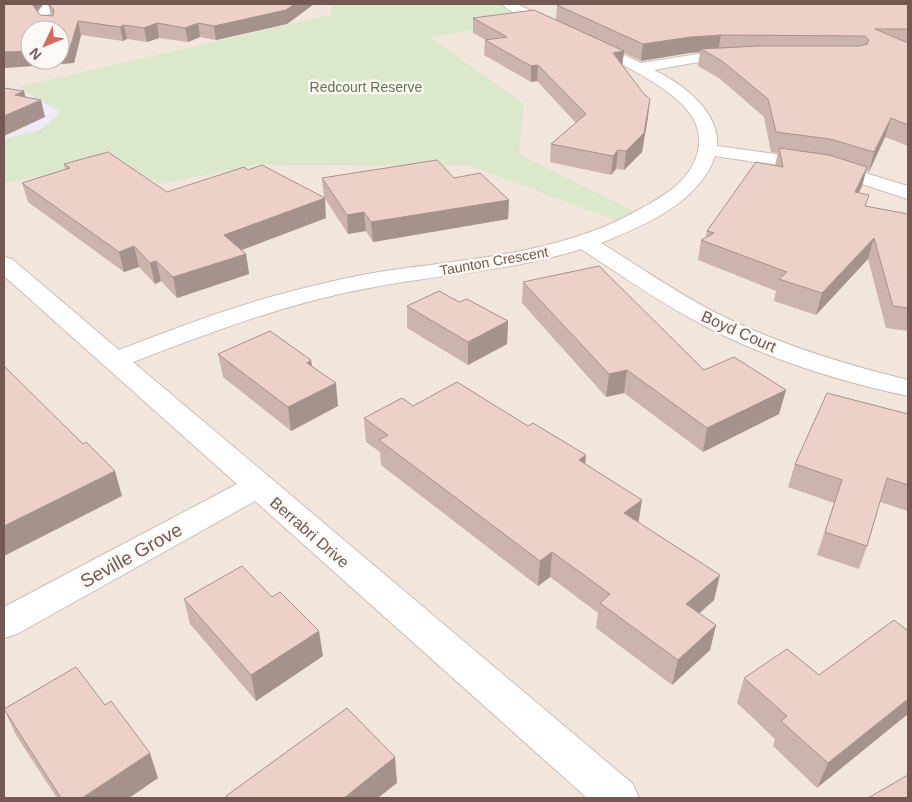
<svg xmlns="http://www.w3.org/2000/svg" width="912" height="802" font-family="Helvetica,sans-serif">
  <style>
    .residential { fill: #f2e5dc; fill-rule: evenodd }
    .education { fill: #f0e9f8 }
    .green { fill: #dce8cc }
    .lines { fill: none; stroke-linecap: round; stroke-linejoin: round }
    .minor-casing { stroke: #cebdb6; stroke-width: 2 }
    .minor { fill: #fff; fill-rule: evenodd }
    .wall { fill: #ccb4ac }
    .shaded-wall { fill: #a6928c }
    .building { fill: #edd1c8; stroke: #a6928c }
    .labels { text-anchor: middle; stroke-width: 5; stroke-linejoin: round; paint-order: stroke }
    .far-park-label { font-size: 14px; fill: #5f784b; stroke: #fdf8f4 }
    .far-street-label { font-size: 14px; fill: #745952; stroke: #fdf8f4 }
    .street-label { font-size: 16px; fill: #745952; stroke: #fdf8f4 }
    .near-street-label { font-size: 19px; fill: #745952; stroke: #fdf8f4 }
  </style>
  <rect width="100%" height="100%" fill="#fbf3ed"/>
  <path class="residential" d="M4,4H875L908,30V798H4ZM30,30H60V60H30Z"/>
  <path class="education" d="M17,87L60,112L42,129L4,139V90Z"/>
  <path class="green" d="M332,4H508L541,19L430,37L524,104L519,155L644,216L627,225L471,166L257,165L159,184L119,160L4,183V139L42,129L60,112L17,87L331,15Z"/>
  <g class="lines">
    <defs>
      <path id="minor" d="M44,4H58L48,15L56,25L55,28H45L36,15Z
        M502,4H517L641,63L698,54H743L745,57L743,60L738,61L698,62L654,70C681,83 720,111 717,146L825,161L908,186V199L825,172L715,156C699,203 643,226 601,243C640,267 677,293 718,314C778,344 843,364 908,380V396C837,381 765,358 701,324C659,302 621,275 581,249C512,271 440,274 369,288C287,303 211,332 133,362L633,784L639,798H587L255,501L17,634L4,638V607L237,484L4,276V257L12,259L119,350C181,326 244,302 309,287C332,281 355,276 379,272C465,259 555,255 633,213C649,204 665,196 678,184C696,167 706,143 694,120C676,83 579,44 541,25C529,19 511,14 502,4Z"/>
    </defs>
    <use href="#minor" class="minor-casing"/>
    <use href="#minor" class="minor"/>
  </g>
  <path class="wall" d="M4,4H43L37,11L40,15L51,16L48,4H314L287,24L216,40L200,37L188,42L159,38L147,42L127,39L123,41L81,35L74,63L4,68Z
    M908,4V146L885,137L869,172L866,171L862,186L859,193L866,206L908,214V331L886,328L868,259L816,315L774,301L776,291L698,260L701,240L706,237L707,231L775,165L778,153L771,152L764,117L719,78L698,66L700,52L689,53L641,61L624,53L622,65L648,117L642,152L624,170L616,169L611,175L550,162L551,144L576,123L537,81L531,82L484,55L485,40H486L473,33V18L556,20L557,5Z
    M64,164L167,192L326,218L242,250L246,254L249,274L177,298L161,281L155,284L139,267L124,272L28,202L22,183L65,169Z
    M322,178H454L509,200L508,219L373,242L366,231L348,234L324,197Z
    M523,282L704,370L786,390L779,414L703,452L624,393L606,397L522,303Z
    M459,302L508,321L507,344L468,365L407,328V306Z
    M218,354L311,360L312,366L338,406L291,431L223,377Z
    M413,406L585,465L642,500L638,522L714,600L699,613L716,625L710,650L672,685L596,628L598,613L550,577L538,586L381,465L380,452L366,442L364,418Z
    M908,414V511L880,502L867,546L859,569L817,555L834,503L788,487L795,464Z
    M184,599L323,656L256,701L190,624Z
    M894,620L817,788L773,746L775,739L737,703L744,678L819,675Z
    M4,709L158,778L129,798H57L16,735Z"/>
  <path class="shaded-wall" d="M31,4H43L34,15Z
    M295,4H314L287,24L216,40L214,26Z
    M78,21L81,35L74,63L4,68V52L30,51V60H60V49Z
    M157,23L159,38L147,42L144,28Z
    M198,23L200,37L188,42L185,28Z
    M124,25L127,39L123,41L120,27Z
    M721,35L718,51L701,49L700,52L689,53L641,61L643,44L691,37Z
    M624,51L622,66L613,53Z
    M538,65L537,81L531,82V66Z
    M24,91L28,106L41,100L45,117L4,136V116L15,95Z
    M650,99L648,117L642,152L624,170L626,151Z
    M891,118L885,137L869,172L874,152Z
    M618,150L616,169L611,175L613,156Z
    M867,167L862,186L849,212L855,192Z
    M325,198L326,218L228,255L224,235Z
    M509,200L508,219L373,242L371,222Z
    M364,212L366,231L348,234L347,215Z
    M874,238L868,259L816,315L822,293Z
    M134,246L139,267L124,272L119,252Z
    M246,254L249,274L177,298L173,277Z
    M156,261L161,281L155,284L150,263Z
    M508,321L507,344L468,365V342Z
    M311,360L314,383L307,363Z
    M627,370L624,393L606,397L609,374Z
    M336,383L338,406L291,431L288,407Z
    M786,390L779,414L703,452L707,428Z
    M586,455L584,479L579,460Z
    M115,471L122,496L4,556V526Z
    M642,500L638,525L624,513Z
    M552,552L550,577L538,586L540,561Z
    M720,575L714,600L681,630L686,604Z
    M716,625L710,650L672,685L678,660Z
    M319,631L323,656L256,701L251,675Z
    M908,699V714L817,788L828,763Z
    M150,753L158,778L129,798H82Z
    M395,757L397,783L378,798H344Z"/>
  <path class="building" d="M4,4H32L40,15L53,16L54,10L49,4H295L286,10L214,26L198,23L185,28L157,23L144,28L124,25L120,27L78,21L70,48L60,49V30H30V51L4,52Z
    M569,4H908V29H875L908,43V125L891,118L874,152L830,139L776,132L768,99L722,61L701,49L758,46H860L867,44L869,40L865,36L721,35L691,37L643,44L557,5Z
    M534,10L624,51L613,53L644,94L650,99L644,133L626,151L618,150L613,156L551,144L586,114L538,65L531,66L485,40L507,37L473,18Z
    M4,88L24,91L15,95L41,100L4,116Z
    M779,148L829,155L867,167L855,192L869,195L865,206L908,214V308L893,306L874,238L822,293L779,279L787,272L701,240L714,233L707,231L756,162L783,167Z
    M108,152L167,192L244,167L248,170L262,165L325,198L224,235L246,254L173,277L156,261L150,263L134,246L119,252L22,183L70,168L64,164Z
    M437,160L454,178L480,173L509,200L371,222L364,212L347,215L322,178Z
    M599,266L704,370L734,357L786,390L707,428L627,370L609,374L523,282Z
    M439,291L459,302L467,299L508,321L468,342L407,306Z
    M270,331L311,360L307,363L336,383L288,407L218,354Z
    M4,366L83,444L86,442L115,471L4,526Z
    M457,382L528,426L533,423L586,455L579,460L642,500L624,513L720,575L686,604L716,625L678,660L600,603L610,594L552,552L540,561L379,440L388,435L364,418L402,398L413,406Z
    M827,393L908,414V485L887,478L867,546L825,532L842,480L795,464Z
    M242,566L272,597L280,592L319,631L251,675L184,599Z
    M894,620L908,631V699L828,763L781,721L787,716L744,678L787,649L819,675Z
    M76,667L105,705L111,701L150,753L82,798H61L4,709Z
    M347,708L395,757L344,798H228L226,796Z
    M908,775V798H868Z"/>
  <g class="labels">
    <g class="far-park-label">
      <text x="366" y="92">Redcourt Reserve</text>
    </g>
    <g class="far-street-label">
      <text transform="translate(494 261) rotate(-10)" y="5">Taunton Crescent</text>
    </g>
    <g class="street-label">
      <text transform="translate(739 331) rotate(24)" y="6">Boyd Court</text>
      <text transform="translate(310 532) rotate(41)" y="6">Berrabri Drive</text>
    </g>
    <g class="near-street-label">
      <text transform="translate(131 555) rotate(-29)" y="7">Seville Grove</text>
    </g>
  </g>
  <rect width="912" height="802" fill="none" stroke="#745952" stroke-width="10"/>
  <g transform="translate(45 45) rotate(227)"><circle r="24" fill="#fdf8f4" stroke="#c6b8b3"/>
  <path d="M0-4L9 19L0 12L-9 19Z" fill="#d56962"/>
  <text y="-8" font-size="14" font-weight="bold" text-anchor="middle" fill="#745952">N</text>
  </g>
</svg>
